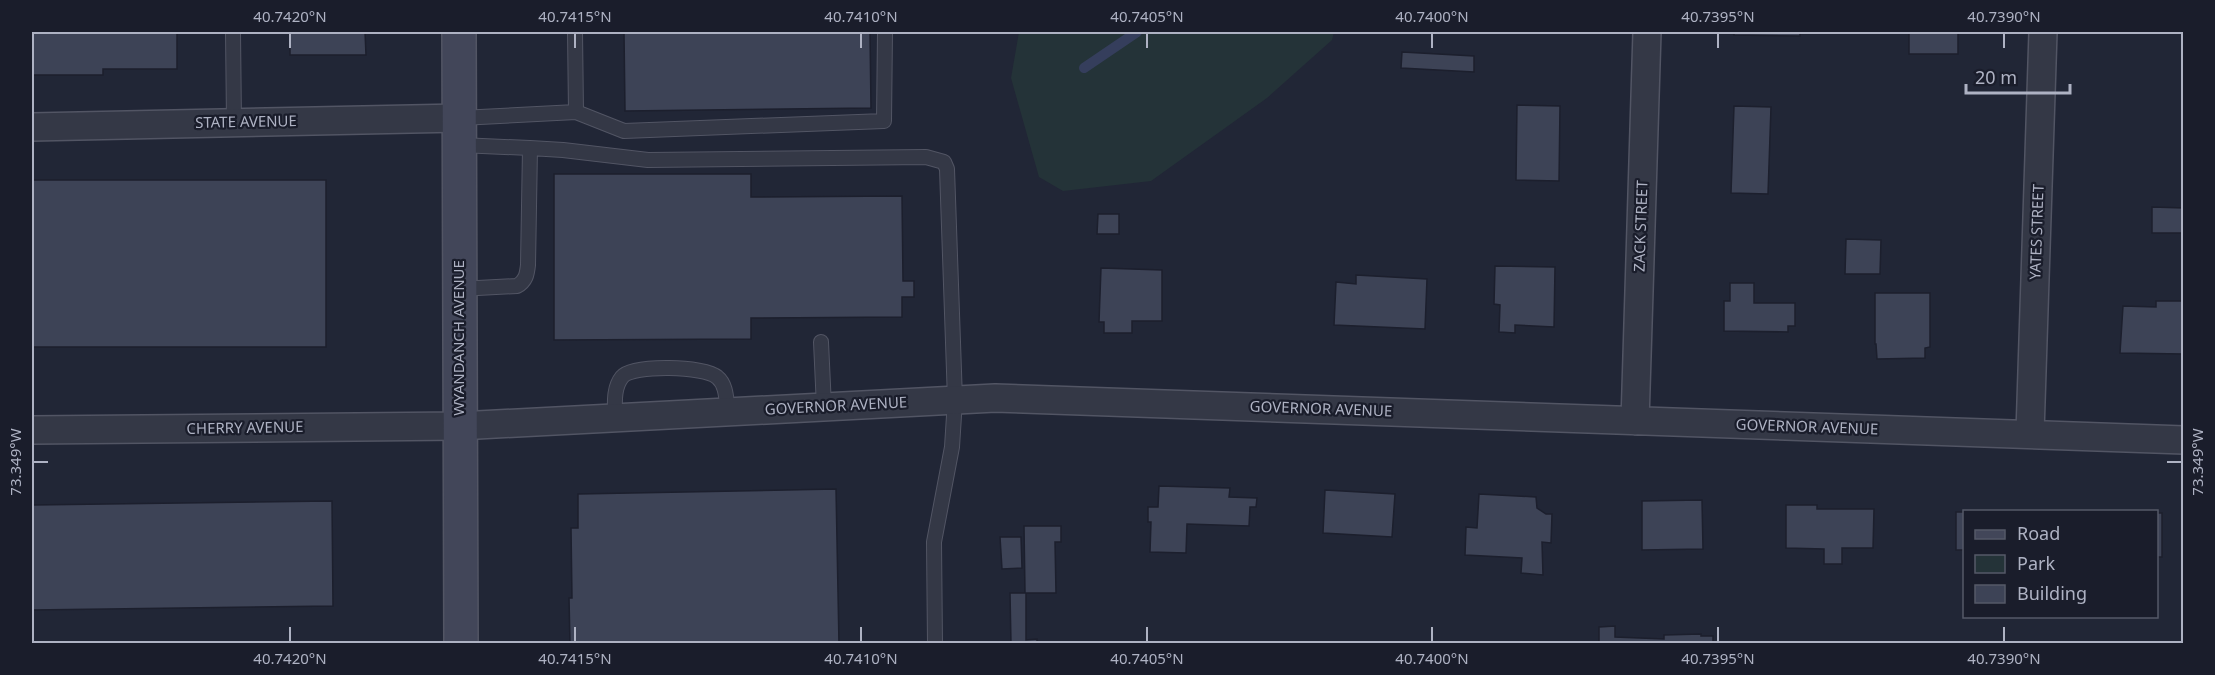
<svg xmlns="http://www.w3.org/2000/svg" width="2215" height="675" font-family="'Noto Sans',sans-serif">
  <style>
    .green { fill: #243338 }
    .lines { fill: none; stroke-linecap: round; stroke-linejoin: round }
    .stream { stroke: #353e5c; stroke-width: 10 }
    .building { fill: #3d4356; stroke: #1c1f2d; stroke-width: 1.5 }
    .lane-casing { stroke: #525564; stroke-width: 16 }
    .street-casing { stroke: #525564; stroke-width: 30 }
    .secondary-casing { stroke: #525564; stroke-width: 36 }
    .lane { stroke: #343846; stroke-width: 14 }
    .street { stroke: #343846; stroke-width: 27 }
    .secondary { stroke: #424659; stroke-width: 33 }
    .ticks { fill: none; stroke: #aeb2c3; stroke-width: 2 }
    .labels { text-anchor: middle; stroke-width: 4.5; stroke-linejoin: round; paint-order: stroke }
    .street-label { font-size: 15px; fill: #aeb2c3; stroke: #1a1d2b }
    .neatline { fill: none; stroke: #aeb2c3; stroke-width: 2 }
    .ticks-label { font-size: 15px; text-anchor: middle; fill: #aeb2c3 }
  </style>
  <rect width="100%" height="100%" fill="#212636"/>
  <path class="green" d="M1019,32H1334L1332,40L1267,98L1151,181L1063,191L1039,177L1011,78Z"/>
  <g class="lines">
    <path class="stream" d="M1084,68L1137,32"/>
  </g>
  <path class="building" d="M32,32H177V69H103V75H32Z
    M285,32H365L366,55H290V32Z
    M624,32H870L871,108L625,111Z
    M1734,32H1800V36L1734,35Z
    M1909,32H1958V54H1909Z
    M1402,52L1474,56V72L1401,68Z
    M1517,105L1560,106L1559,181L1516,180Z
    M1734,106L1771,107L1768,194L1731,193Z
    M554,174H751V197L902,196L903,281H914V297H902V317L751,318V339L554,340Z
    M32,180H326V347H32Z
    M2152,207L2184,208V233H2152Z
    M1098,214H1119V234H1097Z
    M1846,239L1881,240L1880,274H1845Z
    M1495,266L1555,267L1554,327L1515,325V333L1499,332L1500,305L1494,304Z
    M1101,268L1162,270V321H1132V333H1104V322H1099Z
    M1356,275L1427,279L1425,329L1334,325L1336,282L1356,284Z
    M1730,283H1754V303H1795V326H1788V332L1724,331V301H1730Z
    M1875,293H1930V347L1925,348V358L1877,359L1876,344H1875Z
    M2156,301H2184V354L2120,353L2123,306L2156,307Z
    M1159,486L1230,488L1229,497L1257,498L1256,507H1250L1249,526L1187,524L1186,553L1150,552L1151,522H1148V507H1158Z
    M836,489L839,644H570L569,598H572L571,528H578V494Z
    M1325,490L1395,494L1392,537L1323,533Z
    M1479,494L1536,497L1537,508L1546,514H1552L1551,543L1542,542L1543,575L1521,573L1522,558L1465,555L1466,527L1477,528Z
    M1702,500L1703,549L1642,550V501Z
    M332,501L333,606L32,610V505Z
    M1786,505H1817V509H1874L1873,548H1842V564H1824V549L1786,548Z
    M1956,512H1964V550H1956Z
    M2156,513H2162V557H2156Z
    M1024,526H1061V542H1055L1056,593H1025Z
    M1000,537H1021L1022,568L1002,569Z
    M1010,593H1026V640L1037,639V644H1011Z
    M1615,626V637L1664,639V635L1701,634V636H1713V644H1599V627Z"/>
  <g class="lines">
    <defs>
      <path id="lane" d="M233,32L234,122
        M576,112L624,131L884,121L885,32
        M460,118L576,112L575,32
        M530,148L563,150L648,160L926,157L944,162L947,169L955,400L952,447L934,542L935,644
        M459,289L517,286C526,281 527,274 528,265L530,148L460,145
        M821,342L824,407
        M615,418C615,405 613,388 622,377C633,364 705,366 717,377C727,385 726,400 728,412"/>
      <path id="street" d="M32,127L460,118
        M1635,421L1647,32
        M32,430L459,426L995,398L2184,440
        M2030,433L2043,32"/>
      <path id="secondary" d="M459,32L461,644"/>
    </defs>
    <use href="#lane" class="lane-casing"/>
    <use href="#street" class="street-casing"/>
    <use href="#secondary" class="secondary-casing"/>
    <use href="#lane" class="lane"/>
    <use href="#street" class="street"/>
    <use href="#secondary" class="secondary"/>
  </g>
  <path class="ticks" d="M290,33V48M575,33V48M861,33V48M1147,33V48M1432,33V48M1718,33V48M2004,33V48M33,462H48M2167,462H2182M290,627V642M575,627V642M861,627V642M1147,627V642M1432,627V642M1718,627V642M2004,627V642"/>
  <g class="labels">
    <g class="street-label">
      <text transform="translate(246 122) rotate(-1)" y="5">STATE AVENUE</text>
      <text transform="translate(1641 226) rotate(-88)" y="5">ZACK STREET</text>
      <text transform="translate(2037 232) rotate(-88)" y="5">YATES STREET</text>
      <text transform="translate(459 338) rotate(-90)" y="5">WYANDANCH AVENUE</text>
      <text transform="translate(836 406) rotate(-3)" y="5">GOVERNOR AVENUE</text>
      <text transform="translate(1321 409) rotate(2)" y="5">GOVERNOR AVENUE</text>
      <text transform="translate(1807 427) rotate(2)" y="5">GOVERNOR AVENUE</text>
      <text transform="translate(245 428) rotate(-1)" y="5">CHERRY AVENUE</text>
    </g>
  </g>
  <rect width="2215" height="675" fill="none" stroke="#1a1d2b" stroke-width="66"/>
  <rect x="1963" y="510" width="195" height="108" fill="#1a1d2b" stroke="#555968" stroke-width="1.5"/>
  <rect x="1975" y="530" width="30" height="9" fill="#424659" stroke="#555968" stroke-width="1.5"/>
  <text x="2017" y="540" font-size="18" fill="#aeb2c3">Road</text>
  <rect x="1975" y="555" width="30" height="18" fill="#243338" stroke="#555968" stroke-width="1.5"/>
  <text x="2017" y="570" font-size="18" fill="#aeb2c3">Park</text>
  <rect x="1975" y="585" width="30" height="18" fill="#3d4356" stroke="#555968" stroke-width="1.5"/>
  <text x="2017" y="600" font-size="18" fill="#aeb2c3">Building</text>
  <path d="M1966 84v9h104v-9" fill="none" stroke="#aeb2c3" stroke-width="3"/>
  <text x="1975" y="84" font-size="18" fill="#aeb2c3" stroke="#1a1d2b" stroke-width="4.5" paint-order="stroke">20 m</text>
  <rect x="33" y="33" width="2149" height="609" class="neatline"/>
  <g class="ticks-label">
    <text x="290" y="22">40.7420°N</text>
    <text x="575" y="22">40.7415°N</text>
    <text x="861" y="22">40.7410°N</text>
    <text x="1147" y="22">40.7405°N</text>
    <text x="1432" y="22">40.7400°N</text>
    <text x="1718" y="22">40.7395°N</text>
    <text x="2004" y="22">40.7390°N</text>
    <text transform="translate(2198 462) rotate(-90)" y="5">73.349°W</text>
    <text transform="translate(16 462) rotate(-90)" y="5">73.349°W</text>
    <text x="290" y="664">40.7420°N</text>
    <text x="575" y="664">40.7415°N</text>
    <text x="861" y="664">40.7410°N</text>
    <text x="1147" y="664">40.7405°N</text>
    <text x="1432" y="664">40.7400°N</text>
    <text x="1718" y="664">40.7395°N</text>
    <text x="2004" y="664">40.7390°N</text>
  </g>
</svg>
